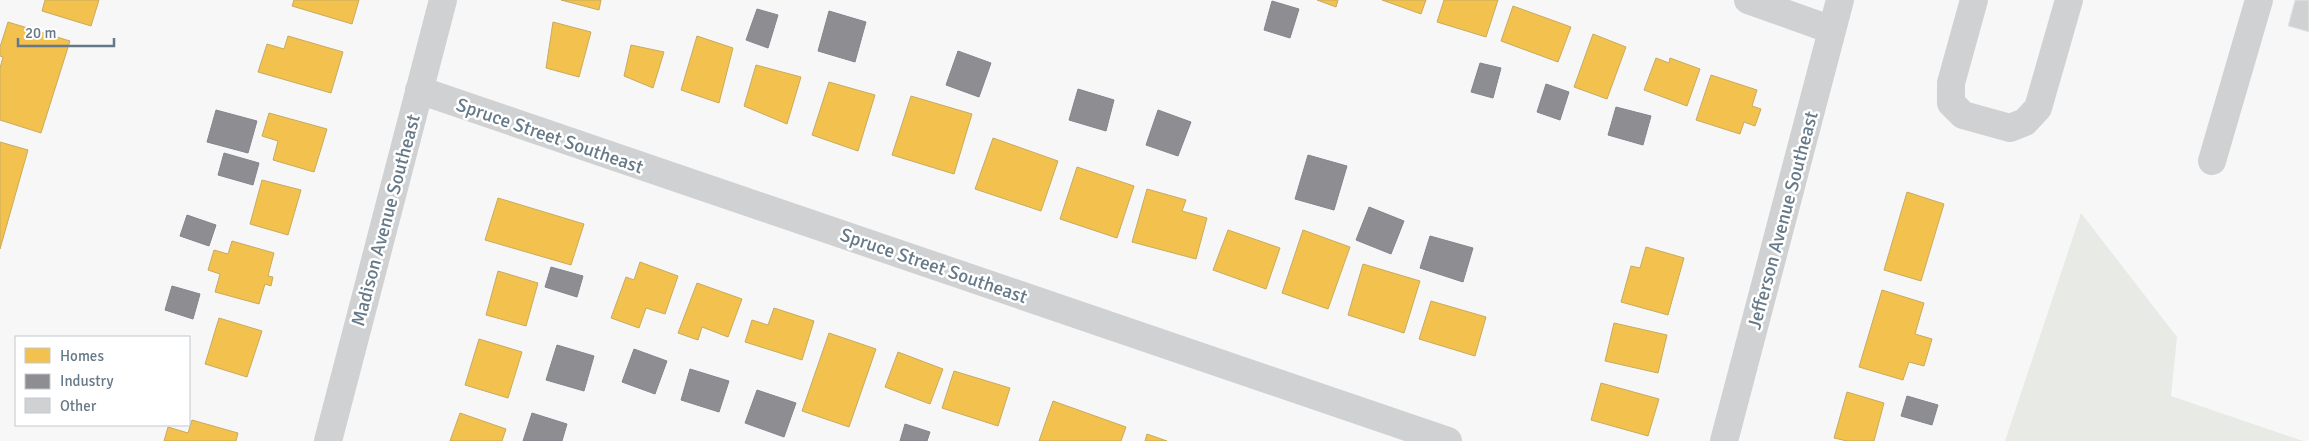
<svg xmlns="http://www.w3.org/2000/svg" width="2309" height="441" font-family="Signika,sans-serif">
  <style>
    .green { fill: #e7eae5 }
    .homes { fill: #f2c14e; stroke: #c8ab5f }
    .industry { fill: #8d8d92; stroke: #81878f }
    .building { fill: #cfd1d2; stroke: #e6e6e6 }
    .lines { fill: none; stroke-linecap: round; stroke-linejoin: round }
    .minor { stroke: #cfd1d2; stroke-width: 28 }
    .labels { text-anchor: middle; stroke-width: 5; stroke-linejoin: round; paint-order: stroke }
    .street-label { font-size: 19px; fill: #667988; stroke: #fff }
  </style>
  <rect width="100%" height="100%" fill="#f7f7f7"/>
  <path class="green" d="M2081,213L2177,337L2171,396L2303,441H2005Z"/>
  <path class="homes" d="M45,0H99L91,26L42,11Z
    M294,0H359L352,24L292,6Z
    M561,0H601L599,10Z
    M1317,0H1338L1336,7Z
    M1382,0H1426L1421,14Z
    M1444,0H1498L1486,37L1437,22Z
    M1513,6L1571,27L1558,62L1501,41Z
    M8,22L70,41L41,133L0,120V68L3,57L0,56V47Z
    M553,22L591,32L579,77L546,68Z
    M1593,34L1626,47L1607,99L1574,87Z
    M288,36L343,52L331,93L258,72L267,44L284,49Z
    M697,36L733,48L719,103L681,90Z
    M631,45L664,52L653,88L624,76Z
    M1656,58L1669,63L1670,58L1700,69L1687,106L1644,90Z
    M756,65L801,77L787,124L744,106Z
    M1711,75L1757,90L1752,106L1761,109L1755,126L1744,122L1740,134L1696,120Z
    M829,82L875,95L858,151L812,135Z
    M911,96L972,114L954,174L892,155Z
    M269,113L327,129L314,172L273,160L278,141L262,136Z
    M993,138L1058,161L1041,211L975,189Z
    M0,142L28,150L0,249Z
    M1077,167L1134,186L1117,238L1060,219Z
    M262,180L301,190L288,235L250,224Z
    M1147,189L1186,200L1182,211L1207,218L1196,259L1132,242Z
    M1907,192L1944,204L1921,281L1884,270Z
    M498,198L584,224L571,265L485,240Z
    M1228,230L1280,248L1266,289L1213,270Z
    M1303,230L1350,247L1328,309L1282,293Z
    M232,241L274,253L268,276L273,277L271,286L265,284L259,304L215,292L220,274L208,270L214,250L228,254Z
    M1646,247L1684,258L1668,315L1621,302L1631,266L1640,268Z
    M640,262L678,276L665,314L646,308L639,328L611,318L626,277L634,280Z
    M1363,264L1420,281L1404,333L1348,315Z
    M498,271L538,283L526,326L486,315Z
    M697,283L742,299L728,337L702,327L698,340L678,333Z
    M1882,290L1924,303L1915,334L1932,339L1924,366L1909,362L1903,380L1859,367Z
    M1431,301L1486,317L1475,356L1419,339Z
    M774,308L814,321L802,360L745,342L752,320L768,325Z
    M219,318L262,331L247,377L205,364Z
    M1614,323L1667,335L1658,373L1605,361Z
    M829,333L876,349L849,427L802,411Z
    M479,339L522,352L508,398L465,385Z
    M898,352L943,369L930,404L885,387Z
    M954,371L1010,388L998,426L942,408Z
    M1601,383L1659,399L1648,436L1591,420Z
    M1847,392L1884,403L1874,441H1847L1834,438Z
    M1053,401L1126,427L1121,441H1039Z
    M460,413L506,429L502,441H450Z
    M192,420L238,433L236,441H164L168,427L188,433Z
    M1147,434L1167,441H1145Z"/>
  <path class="industry" d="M1272,1L1299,9L1290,38L1264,30Z
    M757,9L778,15L768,48L746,40Z
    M829,11L866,22L855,62L818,51Z
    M958,51L991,63L979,97L946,85Z
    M1480,63L1501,68L1493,98L1471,92Z
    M1546,84L1569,92L1560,120L1537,112Z
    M1078,89L1114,100L1106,131L1069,120Z
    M1616,107L1651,116L1643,145L1608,135Z
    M216,110L257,121L248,153L207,142Z
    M1158,110L1191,122L1178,156L1146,145Z
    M224,153L259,163L253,185L218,175Z
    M1308,155L1347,166L1334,210L1295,199Z
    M1369,207L1404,221L1391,254L1356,240Z
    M187,215L216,225L209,246L180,236Z
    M1430,236L1473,248L1463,282L1420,268Z
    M551,267L583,276L577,297L545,287Z
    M172,286L200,294L193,319L165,310Z
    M557,345L594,356L584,391L546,380Z
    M634,349L667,361L655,394L622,382Z
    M690,369L729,381L719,412L681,400Z
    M757,390L796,403L784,437L745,423Z
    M1907,396L1938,405L1932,425L1901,416Z
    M532,413L567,424L562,441H523Z
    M905,424L930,432L927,441H900Z"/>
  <path class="building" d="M2295,0H2309V32L2288,26Z"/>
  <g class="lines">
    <path class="minor" d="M1748,0L1832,30
      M1974,0L1951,83V103L1963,115L2010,128L2025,122L2038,108L2069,0
      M419,90L1448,441
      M2212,161L2259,0
      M328,441L443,0
      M1724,441L1840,0"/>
  </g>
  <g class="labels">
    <g class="street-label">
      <text transform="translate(550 135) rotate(19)" y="7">Spruce Street Southeast</text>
      <text transform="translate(385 220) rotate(-75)" y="7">Madison Avenue Southeast</text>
      <text transform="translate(1782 220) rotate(-75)" y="7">Jefferson Avenue Southeast</text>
      <text transform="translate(934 265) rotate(19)" y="7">Spruce Street Southeast</text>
    </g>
  </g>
  <rect x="15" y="336" width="175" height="90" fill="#ffffff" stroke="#c2c9cf"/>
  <rect x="25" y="348" width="25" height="15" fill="#f2c14e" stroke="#c2c9cf"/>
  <text x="60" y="361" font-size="15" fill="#667988">Homes</text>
  <rect x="25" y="374" width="25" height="15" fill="#8d8d92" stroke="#c2c9cf"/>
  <text x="60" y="386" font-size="15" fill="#667988">Industry</text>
  <rect x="25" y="398" width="25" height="15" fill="#cfd1d2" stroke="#c2c9cf"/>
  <text x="60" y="411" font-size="15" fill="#667988">Other</text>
  <path d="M18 38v8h96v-8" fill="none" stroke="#667988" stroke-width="2.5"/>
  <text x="25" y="38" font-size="15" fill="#667988" stroke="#ffffff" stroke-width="4" paint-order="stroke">20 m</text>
</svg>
